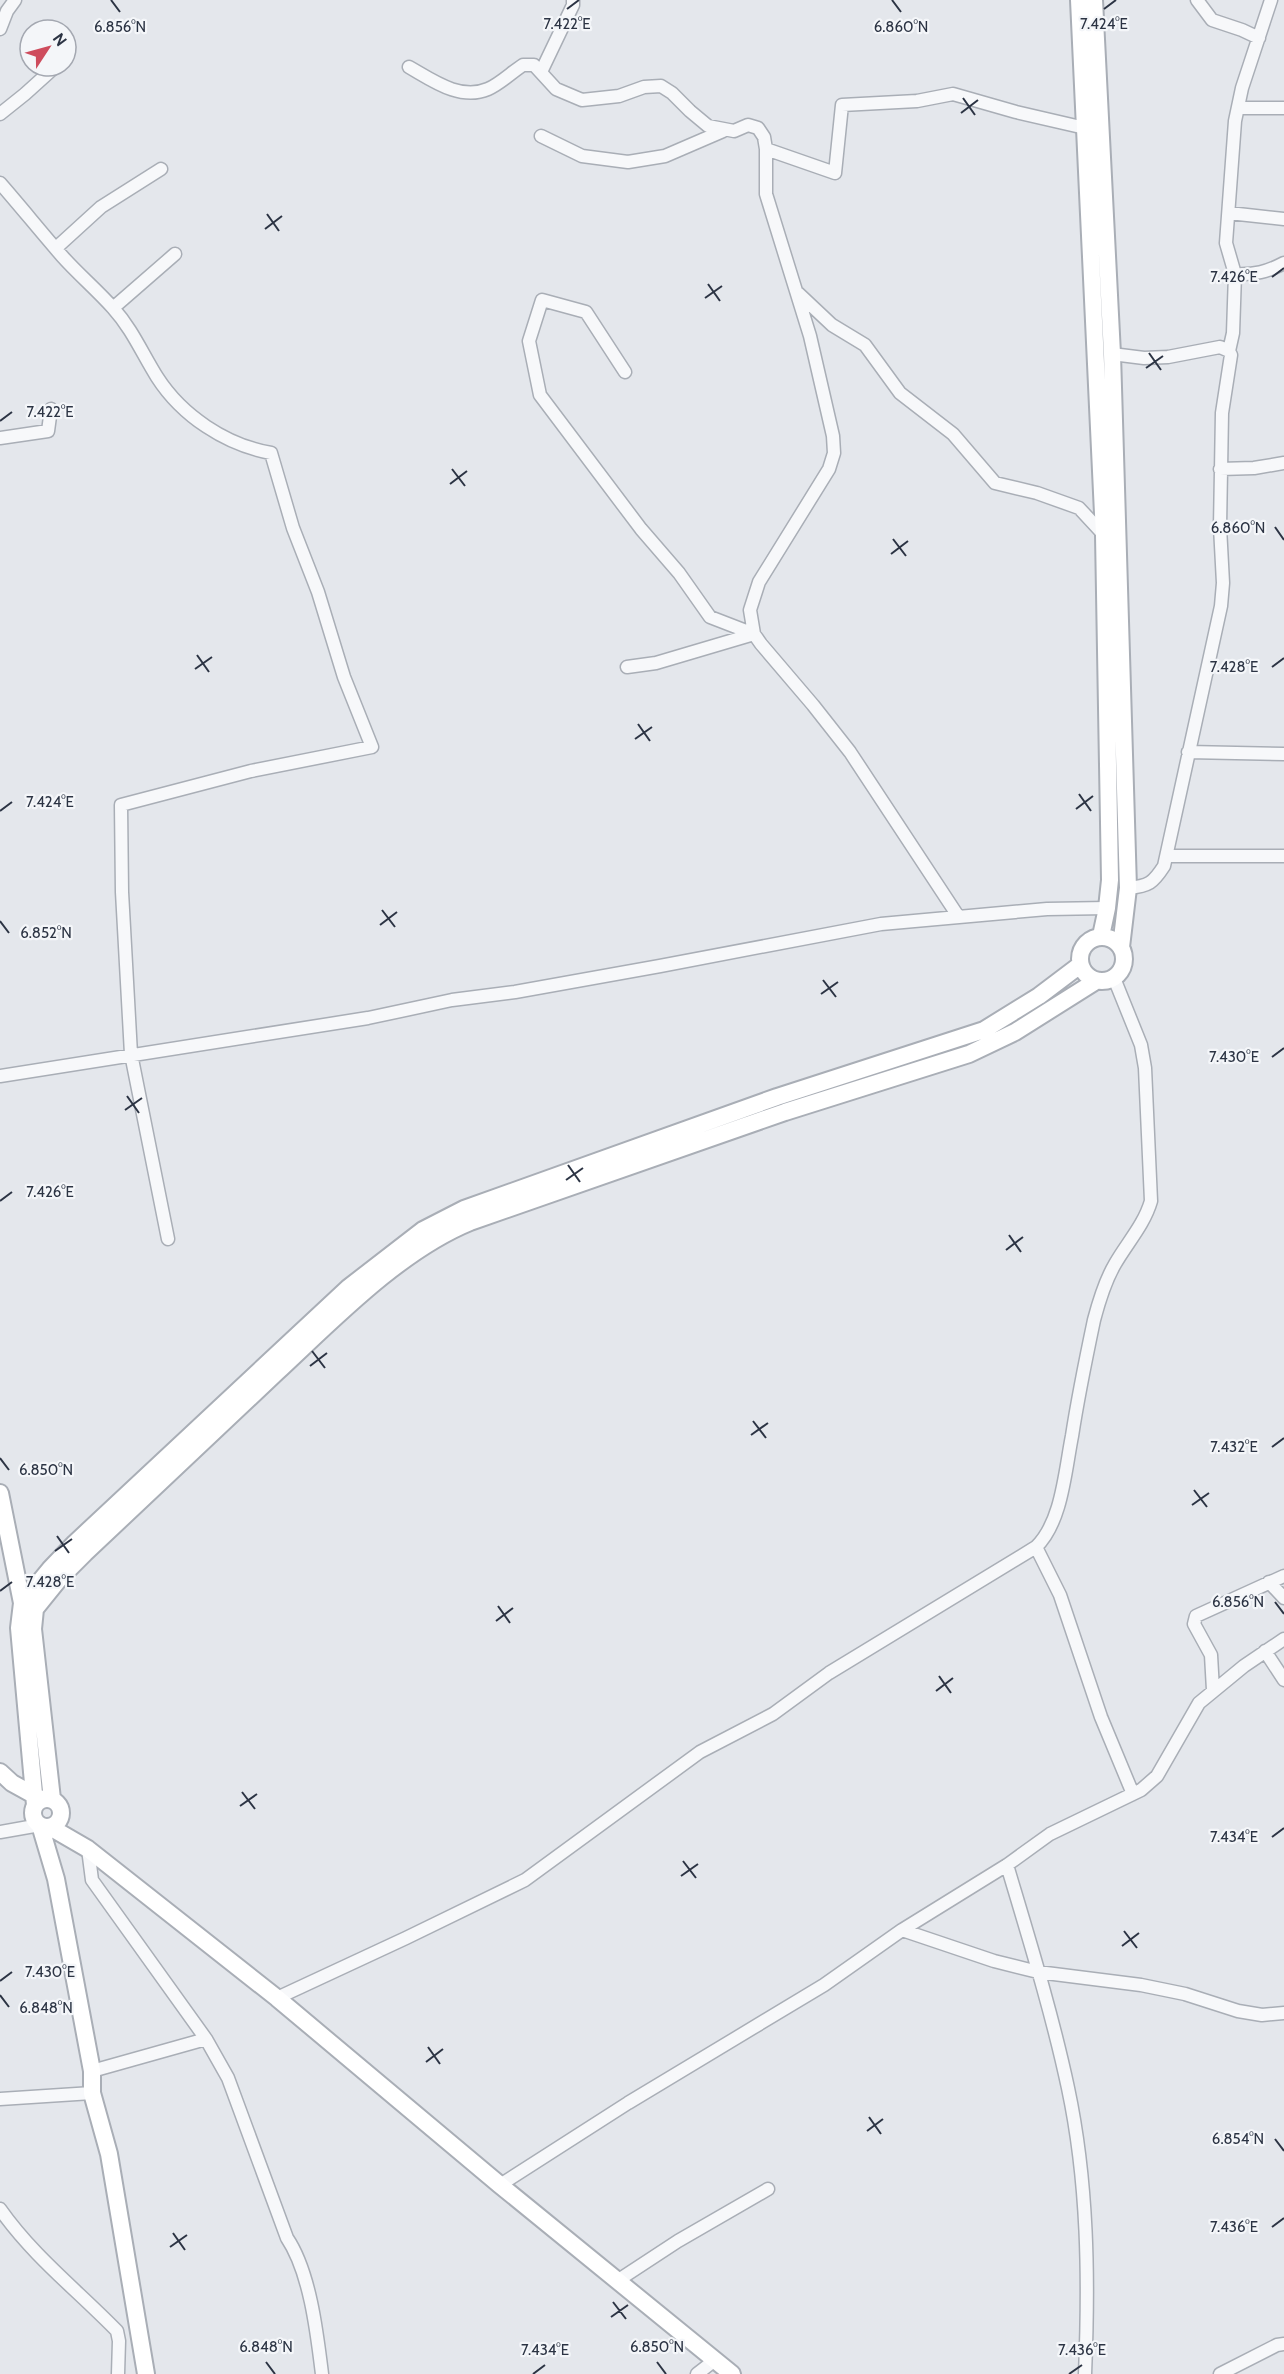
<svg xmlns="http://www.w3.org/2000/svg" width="1284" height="2374" font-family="Cabin,sans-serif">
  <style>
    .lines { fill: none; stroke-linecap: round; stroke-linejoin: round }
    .street-casing { stroke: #a9aeb6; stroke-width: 15 }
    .secondary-casing { stroke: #a9aeb6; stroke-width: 20 }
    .street { stroke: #f7f8fa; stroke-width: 12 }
    .secondary { stroke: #fff; stroke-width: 16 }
    .ticks { fill: none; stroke: #2c3444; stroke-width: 2 }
    .ticks-label { font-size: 15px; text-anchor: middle; fill: #2c3444; stroke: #f4f6f9; stroke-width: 4.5; stroke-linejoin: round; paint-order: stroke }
  </style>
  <rect width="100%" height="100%" fill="#e4e7ec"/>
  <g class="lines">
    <defs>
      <path id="street" d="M1197,0L1212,20L1242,30L1259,38
        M0,29L7,11L15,0
        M409,67C432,80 460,101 488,89C500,84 512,72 523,65H534L556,89L582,100L619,96L644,87L661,86L672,93L690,111L708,126L734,131L748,125L758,128L764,137L766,149V194L810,336L833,436L834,453L829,469L759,582L750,610L754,634L761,644L813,705L850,752L958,916
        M541,72L573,5V0
        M1238,108H1284
        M0,114L25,94L56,66
        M541,136L582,156L628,162L665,156L723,131
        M766,149L835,173L842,105L917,101L953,94L1016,112L1085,128
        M0,183C21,207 41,232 62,256C78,274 97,290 113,308C132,329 142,353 157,377C182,416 226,445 271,453L293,528L318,592L344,677L372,747L251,771L121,805L122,892L131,1054L168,1239
        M1229,213L1284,219
        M56,248L101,207L161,169
        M1235,274C1254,275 1267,272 1284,263
        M798,293L832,325L865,345L900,393L953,434L995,483L1037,493L1079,508L1104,535
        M113,308L175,254
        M1229,351L1233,333L1235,274L1226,243L1235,121L1242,88L1271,0
        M1112,354L1144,358L1168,357L1220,347L1229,351L1231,355L1222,413L1220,527L1223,583L1221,606L1164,866C1153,883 1149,886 1128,888
        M625,372L586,312L542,300L529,341L540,395L641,529L679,573L710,617L754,634L656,663L627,667
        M0,438L48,431L51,409
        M1220,469L1254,468L1284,463
        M1188,752L1284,754
        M1167,856H1284
        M0,1076L368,1018L452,1000L515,992L660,966L881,924L1047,909L1107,908
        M1036,1547L1060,1595L1101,1717L1133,1794
        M1269,1582L1284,1598
        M1265,1651L1284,1680
        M1213,1690L1211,1655L1194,1624L1196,1616L1284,1576
        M0,1832L40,1825
        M88,1849L92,1880L206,2039L228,2078L287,2238C310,2272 317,2333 322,2374
        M1007,1865C1029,1939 1052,2013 1068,2088C1088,2182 1089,2279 1085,2374
        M902,1930L994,1961L1038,1972L1141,1985L1185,1994L1238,2011L1262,2015L1284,2013
        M277,1998L406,1938L525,1880L700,1752L773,1714L829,1673L1036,1547C1062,1522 1065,1471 1072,1436C1078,1397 1086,1358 1094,1320C1099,1301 1105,1281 1115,1264C1127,1243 1144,1225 1151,1201L1145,1068L1141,1045L1114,978
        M92,2071L206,2039
        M0,2099L92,2093
        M500,2185L628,2103L824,1985L902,1930L1007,1865L1050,1834L1141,1790L1157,1776L1199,1703L1244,1666L1284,1639
        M0,2209C33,2256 77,2290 117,2331L119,2341L118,2374
        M617,2281L678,2241L768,2189
        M697,2374L715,2360
        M1220,2374L1277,2345L1284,2344"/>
      <path id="secondary" d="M1079,0L1104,535L1110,880L1107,908L1101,936
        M1094,0L1112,354L1128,888L1121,947
        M1080 959a22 22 0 1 1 44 0a22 22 0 1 1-44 0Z
        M0,1493L22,1603
        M0,1772L12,1783L41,1799
        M33 1813a14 14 0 1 1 28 0a14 14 0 1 1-28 0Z
        M52,1799L33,1629L35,1609L60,1578L85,1553C149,1493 213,1433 277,1372C333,1320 399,1251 470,1222L785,1112L969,1054L1015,1032L1096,981
        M35,1805L19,1628L22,1603L50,1569L75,1543L348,1288L423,1230L464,1209L777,1097L984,1030L1039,996L1080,965
        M40,1825L56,1879L92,2071V2093L109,2154L146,2374
        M50,1827L88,1849L277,1998L500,2185L732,2374"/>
    </defs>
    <use href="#street" class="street-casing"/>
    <use href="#secondary" class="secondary-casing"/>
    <use href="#street" class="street"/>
    <use href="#secondary" class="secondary"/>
  </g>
  <path class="ticks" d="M111,0L120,12M892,0L901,12M567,9L579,0M1104,9L1116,0M963,98L975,115M961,113L978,100M267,214L279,231M265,229L282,216M1272,277L1284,268M708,284L720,301M705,298L722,286M1149,353L1161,370M1146,368L1163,356M0,421L12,412M452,469L465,486M450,484L467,471M1275,527L1284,540M893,539L906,556M891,554L908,541M197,655L209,672M1272,667L1284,658M195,669L212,657M638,724L650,741M635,739L652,727M1079,794L1091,811M1076,809L1093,796M0,811L12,802M382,910L395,927M0,921L9,933M380,925L397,912M823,980L836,997M821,994L838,982M1272,1057L1284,1048M127,1096L139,1113M125,1110L142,1098M568,1165L580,1182M566,1180L583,1168M0,1201L12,1192M1009,1235L1021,1252M1006,1250L1023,1237M312,1351L325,1368M310,1366L327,1353M753,1421L766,1438M751,1435L768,1423M1272,1447L1284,1438M0,1458L9,1470M1194,1490L1207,1507M1192,1505L1209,1493M57,1536L69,1553M55,1551L72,1539M0,1591L12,1582M1275,1602L1284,1614M498,1606L510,1623M496,1621L513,1608M939,1676L951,1693M936,1691L953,1678M242,1792L255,1809M240,1806L257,1794M1272,1837L1284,1828M683,1861L696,1878M681,1876L698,1864M1124,1931L1137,1948M1122,1946L1139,1933M0,1981L12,1972M0,1995L9,2007M428,2047L440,2064M426,2062L443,2049M869,2117L881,2134M867,2131L883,2119M1275,2139L1284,2151M1272,2227L1284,2218M173,2233L185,2250M170,2247L187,2235M613,2302L626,2319M611,2317L628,2305M266,2362L275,2374M657,2362L666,2374M533,2374L545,2365M1069,2374L1082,2365"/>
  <g class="ticks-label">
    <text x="1104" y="29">7.424°E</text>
    <text x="567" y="29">7.422°E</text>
    <text x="120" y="32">6.856°N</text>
    <text x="901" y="32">6.860°N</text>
    <text x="1234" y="282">7.426°E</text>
    <text x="50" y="417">7.422°E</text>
    <text x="1238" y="533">6.860°N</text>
    <text x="1234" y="672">7.428°E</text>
    <text x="50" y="807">7.424°E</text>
    <text x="46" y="938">6.852°N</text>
    <text x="1234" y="1062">7.430°E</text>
    <text x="50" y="1197">7.426°E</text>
    <text x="1234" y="1452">7.432°E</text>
    <text x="46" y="1475">6.850°N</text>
    <text x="50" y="1587">7.428°E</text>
    <text x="1238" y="1607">6.856°N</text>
    <text x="1234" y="1842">7.434°E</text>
    <text x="50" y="1977">7.430°E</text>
    <text x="46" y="2013">6.848°N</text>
    <text x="1238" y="2144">6.854°N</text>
    <text x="1234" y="2232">7.436°E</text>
    <text x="266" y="2352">6.848°N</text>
    <text x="657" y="2352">6.850°N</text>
    <text x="545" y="2355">7.434°E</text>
    <text x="1082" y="2355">7.436°E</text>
  </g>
  <g transform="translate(48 48) rotate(54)"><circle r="28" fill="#f4f6f9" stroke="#a4a8b1" stroke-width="1.5"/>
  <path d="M0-4.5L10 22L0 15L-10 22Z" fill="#ce4c5d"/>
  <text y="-9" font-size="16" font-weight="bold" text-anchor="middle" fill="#2c3444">N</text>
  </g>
</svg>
